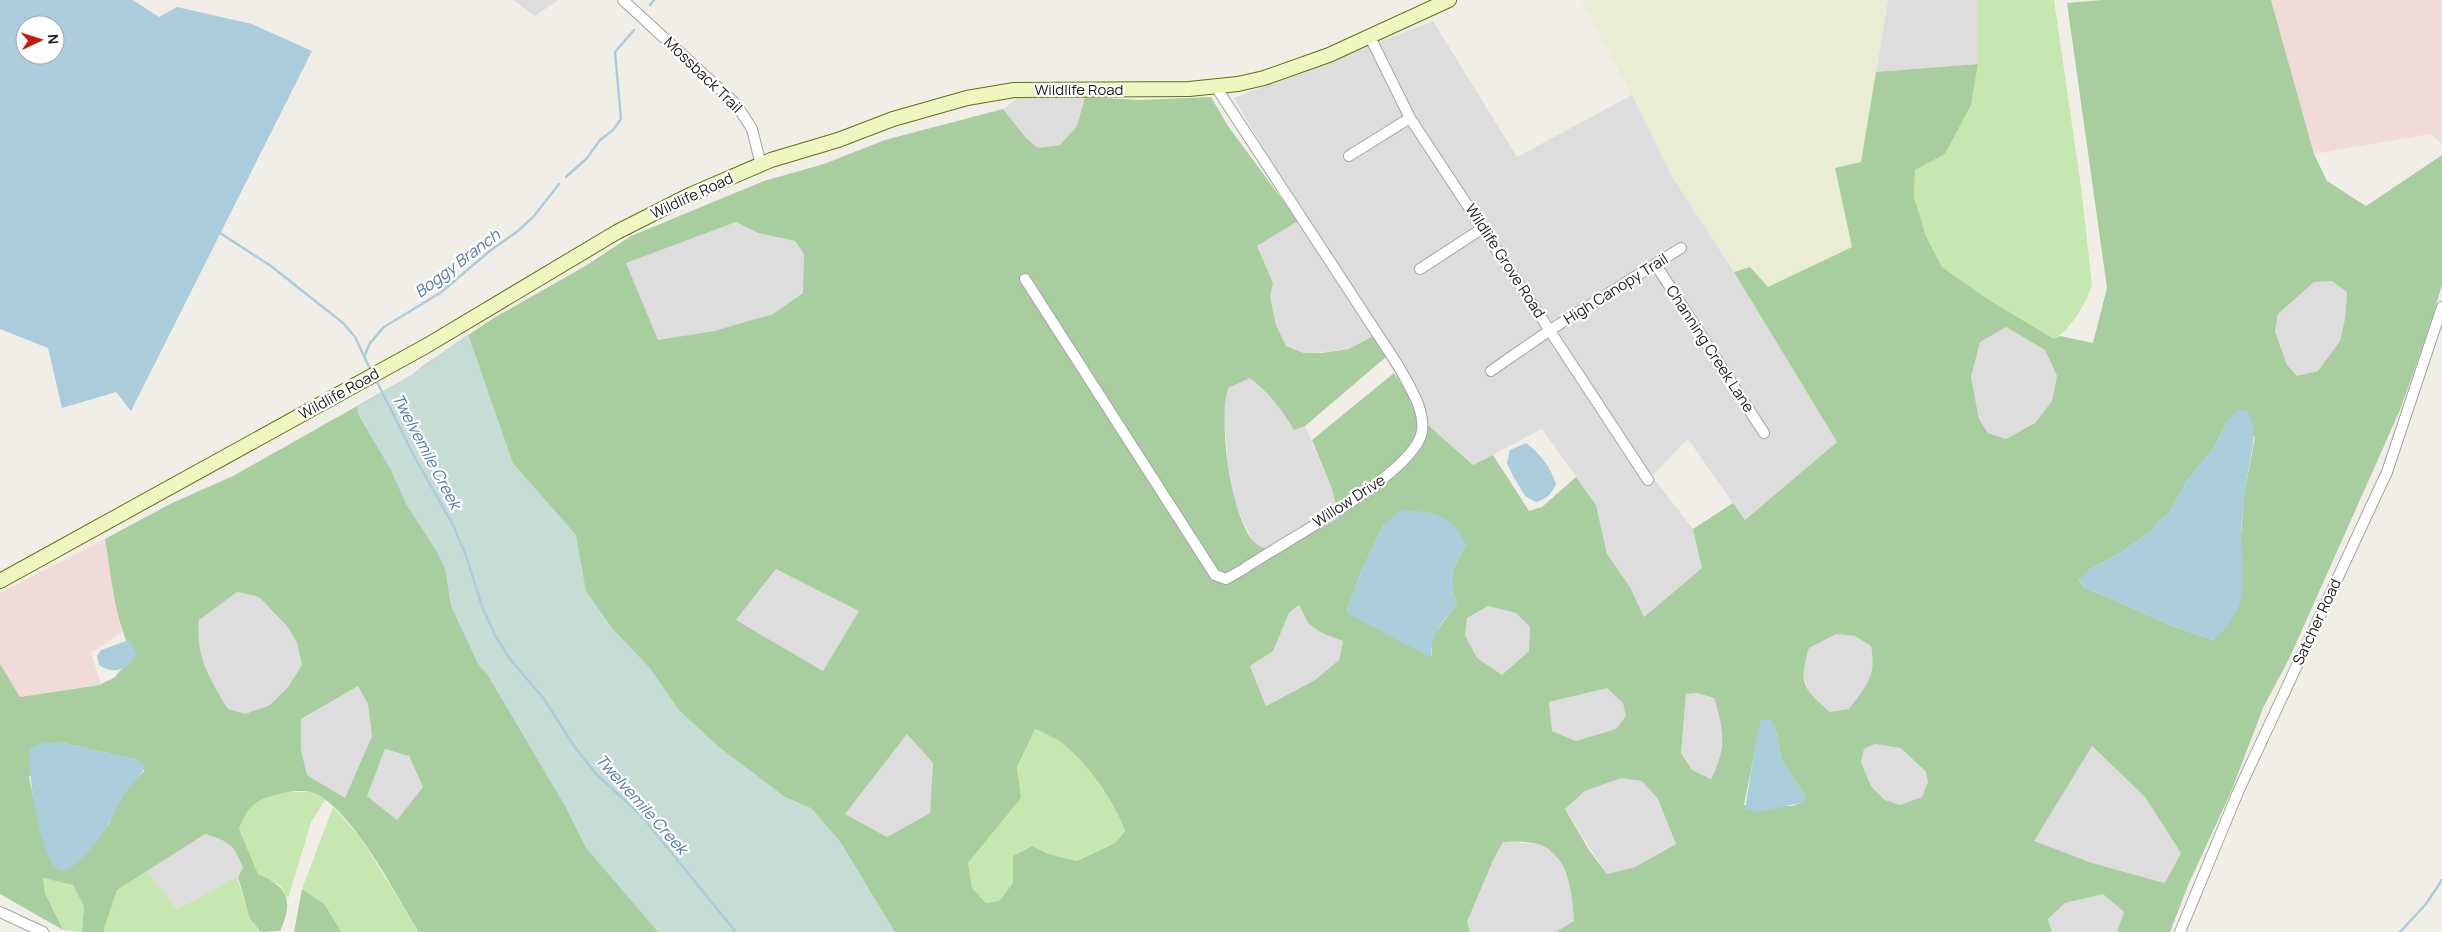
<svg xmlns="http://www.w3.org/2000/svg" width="2442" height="932" font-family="Manrope,sans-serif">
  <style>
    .residential { fill: #dedddd }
    .commercial { fill: #f0dbd8 }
    .farmland { fill: #e9edd4 }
    .grass { fill: #c7e7b1 }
    .forest { fill: #a8cd9f; fill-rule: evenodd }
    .wetland { fill: #c5ddd4 }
    .water { fill: #abccdb; fill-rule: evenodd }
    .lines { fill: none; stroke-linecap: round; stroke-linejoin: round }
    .stream { stroke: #abccdb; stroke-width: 2.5 }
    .street-casing { stroke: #a4a4a4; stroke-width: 12 }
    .secondary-casing { stroke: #5f730c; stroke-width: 16 }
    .street { stroke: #fff; stroke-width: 10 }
    .secondary { stroke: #eff6bf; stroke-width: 14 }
    .labels { text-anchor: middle; stroke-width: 4.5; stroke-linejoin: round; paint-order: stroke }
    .street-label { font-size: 15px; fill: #202020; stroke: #fff }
    .water-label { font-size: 16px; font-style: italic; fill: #5277ab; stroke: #fff }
  </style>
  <rect width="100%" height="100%" fill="#f0eee7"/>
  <path class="residential" d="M513,0H558L535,16Z
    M1888,0H1978V64L1876,72Z
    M1433,21L1517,157L1632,95L1673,178L1734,272L1837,442L1745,520L1688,439L1652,476L1693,529L1702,568L1644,617L1630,587L1607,554L1596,505L1542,429L1473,465L1422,420L1373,336L1349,349L1303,354L1286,346L1276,325L1270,297L1273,283L1257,246L1298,221L1365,323L1234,98Z
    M1048,96L1085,97L1077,126L1060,145L1038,148L1026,138L1003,109L1019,97Z
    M736,222L758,233L795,241L804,254L803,293L773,314L714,331L658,340L625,263Z
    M2332,281L2347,292L2345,319L2340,341L2318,371L2297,376L2287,365L2275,331L2278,314L2314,282Z
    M2006,327L2045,350L2057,376L2052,401L2035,423L2006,439L1988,433L1979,419L1971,377L1980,341Z
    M1250,377L1266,391L1280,406L1294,430L1305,426L1332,489L1339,518L1308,534L1266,549L1253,541L1235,504L1228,464L1223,404L1228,387Z
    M777,568L859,611L823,671L736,620Z
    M237,592L259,597L287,626L297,642L302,665L288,687L270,705L245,714L228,709L209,679L197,639L199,620Z
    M1299,605L1322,633L1343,640L1339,660L1315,680L1266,706L1250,665L1273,651L1289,613Z
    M1488,606L1516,613L1530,627L1529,651L1501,676L1477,658L1465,635L1467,618Z
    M1836,634L1855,636L1871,646L1874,661L1868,685L1849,709L1830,712L1809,692L1802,673L1809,648Z
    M358,686L368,704L372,736L345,798L307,775L301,750V719Z
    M1607,688L1623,703L1626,716L1616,730L1576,741L1552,731L1549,702Z
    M1697,693L1714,698L1723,727L1720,761L1711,779L1692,770L1681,753L1686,694Z
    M907,733L933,763L930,813L887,837L844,814Z
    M1875,744L1901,747L1926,773L1928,782L1922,797L1900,805L1885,800L1871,786L1861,762L1864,749Z
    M2092,746L2145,797L2181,853L2166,883L2092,863L2033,841Z
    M385,749L409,756L423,787L397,820L367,796Z
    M1621,778L1642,781L1658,799L1676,844L1635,867L1607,874L1565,809L1585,791Z
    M205,834L227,841L236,850L243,869L237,877L177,909L147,871L117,858Z
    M1503,842L1538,844L1556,855L1571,884L1574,921L1556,932H1470L1467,923L1494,857Z
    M2103,894L2124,912L2117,932H2052L2048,919L2065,903Z"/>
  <path class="commercial" d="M2271,0H2442V144L2430,134L2314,154Z
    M105,539L117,613L122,632L91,653L101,684L19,697L0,664V593Z"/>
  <path class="farmland" d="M1581,0H1888L1861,162L1835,168L1852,247L1768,287L1750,267L1734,272L1673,178L1632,95Z"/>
  <path class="grass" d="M1978,0H2054L2081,187L2092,284C2088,301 2070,331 2054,339L1989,300L1942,267L1926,236L1914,197L1915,170L1945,154L1971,105L1978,64Z
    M1034,729C1043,733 1054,737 1062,743C1089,765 1113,799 1125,831L1115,843L1077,861L1048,854L1031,846L1013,856V883L999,901L986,903L972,888L968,863L1021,798L1017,767Z
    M287,792H315L325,800L311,822L288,899L280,885L258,874L239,829C250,799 257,799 287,792Z
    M333,807L360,837L419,932H341L302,889Z
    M147,871L177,909L237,877L250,919L261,932H103L117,890Z
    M43,878L73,885L84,907L82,932L63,930L45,893Z"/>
  <path class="forest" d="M2103,0H2271L2314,154L2327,181L2366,206L2442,155V284L2432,320L2400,410L2290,657L2263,708L2231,792L2189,883L2170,932H2117L2124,912L2103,894L2065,903L2048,919L2052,932H1556L1574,921C1572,893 1570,856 1538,844C1528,841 1513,842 1503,842L1494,858L1467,922L1470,932H419C394,892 357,817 317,794C308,789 288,791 279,794C254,800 248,806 239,829L258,874C288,887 294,900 280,931L261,932L250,919L238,877L243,868C234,844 230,842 205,834L117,890L103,932H82L84,907L73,885L43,878L45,893L63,930L0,894V664L20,697L99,685L114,678L133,655C114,619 112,579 105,539L170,504L233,476L412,375L423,366L492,319L587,265L631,236L764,181L824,164L885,140L1003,109L1026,138L1038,148L1060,145L1077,126L1085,97L1140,100L1211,97L1228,126L1298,221L1257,246L1273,283L1270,297L1276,325L1286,346L1303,353H1322L1349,349L1373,336L1386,357L1305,426L1294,430C1282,409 1269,393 1250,378L1228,388C1218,421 1230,513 1253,541C1256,544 1262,547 1266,549L1308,534L1339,518L1332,489L1312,440L1394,373L1429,426L1473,465L1493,455L1529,511L1542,507L1576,477L1596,505L1607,554L1630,587L1644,617L1702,568L1693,529L1733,503L1745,520L1837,442L1734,272L1750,267L1768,287L1852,247L1835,168L1861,162L1876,72L1978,64L1971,105L1945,154L1915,170L1914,197L1926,236L1942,267L1989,300L2054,339L2060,336L2093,343L2107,288L2067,3ZM736,222L758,233L795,241L804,254L803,293L773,314L714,331L658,340L626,263ZM2332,281L2347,292L2345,319L2340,341L2318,371L2297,376L2287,365L2275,331L2278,314L2314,282ZM2006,327L2045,350L2057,376L2052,401L2035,423L2006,439L1988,433L1979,419L1971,377L1980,342ZM2226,423L2255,437L2244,495L2241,535L2213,640L2175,627L2084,587L2079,580L2089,570L2120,553L2153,530L2155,525L2170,512L2186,482L2214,448ZM1384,524L1466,545C1454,566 1446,579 1457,603L1432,638V657L1347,610L1361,572ZM776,569L859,611L823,671L736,620ZM237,592L259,597L287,626L297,642L302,665L288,687L270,705L245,714L228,709C210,680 195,655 199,620ZM1299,605L1309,624L1322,633L1343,641L1339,660L1315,680L1266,706L1250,666L1273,651L1289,613ZM1488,606L1516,613L1530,627L1529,651L1502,675L1477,658L1465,635L1467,618ZM1836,634L1855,636L1871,646C1877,676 1866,687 1849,709L1830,712C1803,687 1798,685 1809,648ZM358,686L368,704L372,736L345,798L307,775L301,750V719ZM1607,688L1623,703L1626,716L1616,729L1576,741L1552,731L1549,702ZM1697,693L1714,698C1724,730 1727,748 1711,779L1692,770L1681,753L1686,694ZM1761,720L1775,727L1782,761L1805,796V801L1792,806L1744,805ZM1035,729C1043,733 1054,737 1062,743C1089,765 1113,799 1125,831L1115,843L1077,861L1048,854L1032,846L1013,856V883L999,901L986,903L972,888L968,863L1021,798L1017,767ZM907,734L933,763L930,813L887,837L845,814ZM59,742L138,760L144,771L126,790L114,811L109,825L50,859L41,833L29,777ZM1875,744L1901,748L1926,772L1928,782L1922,797L1900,805L1885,800L1871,786L1861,762L1864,749ZM2092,746L2145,797L2181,853L2165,883L2092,863L2034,841ZM385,749L409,756L423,787L397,820L367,796ZM1621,778L1642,781L1658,799L1676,844L1635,867L1607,874L1589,850L1565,809L1585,791Z
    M302,889L325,905L341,932H294Z"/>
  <path class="wetland" d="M468,334L513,463L576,535L586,591L612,628L650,668L679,710L719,747L785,797L811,808L840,841L895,932H658L586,848L565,806L487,674L478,664L451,606L445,569L437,552L406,504L391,470L359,416L357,407L412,375Z"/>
  <path class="water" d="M0,0H133L159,17L177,7L252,24L312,51L131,411L116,392L62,408L48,348L0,329ZM25,25H55V55H25Z
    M2238,410H2246C2255,422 2255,435 2252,450C2247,478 2242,505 2241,534C2241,556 2247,582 2240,603C2234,618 2225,630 2213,640L2175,627L2084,587L2079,579L2089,570L2120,553L2153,530L2155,525L2170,512L2186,482L2214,448L2226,423Z
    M1526,443C1539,452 1551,468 1556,484C1551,494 1547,499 1536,502L1525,496L1513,476L1507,463L1510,450Z
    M1401,510C1432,511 1453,514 1466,545C1454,566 1446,579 1457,603C1445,620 1429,635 1432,658L1348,614L1347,610L1361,572L1384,524Z
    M129,640L137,654C129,670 113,675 99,665L97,656L101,650Z
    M1770,719L1775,727L1782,761L1806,797L1805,802L1759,812L1745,809L1758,729L1761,720Z
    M59,742L138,760L144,766C143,776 132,782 127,790C119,800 115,812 109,824C104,834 73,874 61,871C41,866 26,767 30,748L43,743Z"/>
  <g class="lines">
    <path class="stream" d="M650,5L654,0
      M566,177L587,158L600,140L613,130L621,119L615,52L634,30
      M220,233L271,266L343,323L355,337L371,371
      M365,355L370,343L384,327L440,293L491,250L518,231L534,216L559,184
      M375,378L414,456L453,525L465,553L483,609L495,635L510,659L544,699L574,746L597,775L639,813L736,932
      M2400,932L2426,904L2442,880"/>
    <defs>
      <path id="street" d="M623,0L736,104L752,129L761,165
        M1370,37L1410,118L1648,480
        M1349,156L1410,118
        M1656,265L1764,433
        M1420,269L1483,228
        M1025,279L1215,575L1226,579L1242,570C1280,543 1416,474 1422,431C1425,409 1409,386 1399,367L1216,87
        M1491,371L1550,330L1681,248
        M0,912L43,932
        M2180,932L2238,792L2387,472L2442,307"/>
      <path id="secondary" d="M0,581L426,346L617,232L692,194L771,160L838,140L893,119L967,98L1014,90L1189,89L1238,84L1264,78L1329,55L1449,0"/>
    </defs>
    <use href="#street" class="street-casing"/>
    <use href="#secondary" class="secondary-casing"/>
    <use href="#street" class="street"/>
    <use href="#secondary" class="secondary"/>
  </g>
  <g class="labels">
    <g class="street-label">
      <text transform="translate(703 75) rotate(44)" y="5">Mossback Trail</text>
      <text x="1079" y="95">Wildlife Road</text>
      <text transform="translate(692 196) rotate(-25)" y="5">Wildlife Road</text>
      <text transform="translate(1505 261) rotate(57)" y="5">Wildlife Grove Road</text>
      <text transform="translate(1616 289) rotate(-32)" y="5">High Canopy Trail</text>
      <text transform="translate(1710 349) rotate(57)" y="5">Channing Creek Lane</text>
      <text transform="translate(339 394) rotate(-29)" y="5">Wildlife Road</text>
      <text transform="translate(1349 501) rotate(-33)" y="5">Willow Drive</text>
      <text transform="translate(2317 622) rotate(-65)" y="5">Satcher Road</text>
    </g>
    <g class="water-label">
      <text transform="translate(457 263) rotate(-37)" y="6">Boggy Branch</text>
      <text transform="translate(427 451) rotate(62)" y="6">Twelvemile Creek</text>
      <text transform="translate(642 804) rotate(48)" y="6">Twelvemile Creek</text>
    </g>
  </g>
  <g transform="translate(40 40) rotate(86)"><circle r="24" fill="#ffffff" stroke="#a6a6a6"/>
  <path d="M0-4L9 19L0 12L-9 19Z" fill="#c41c0c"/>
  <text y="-8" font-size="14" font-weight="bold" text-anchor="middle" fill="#202020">N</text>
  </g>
</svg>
